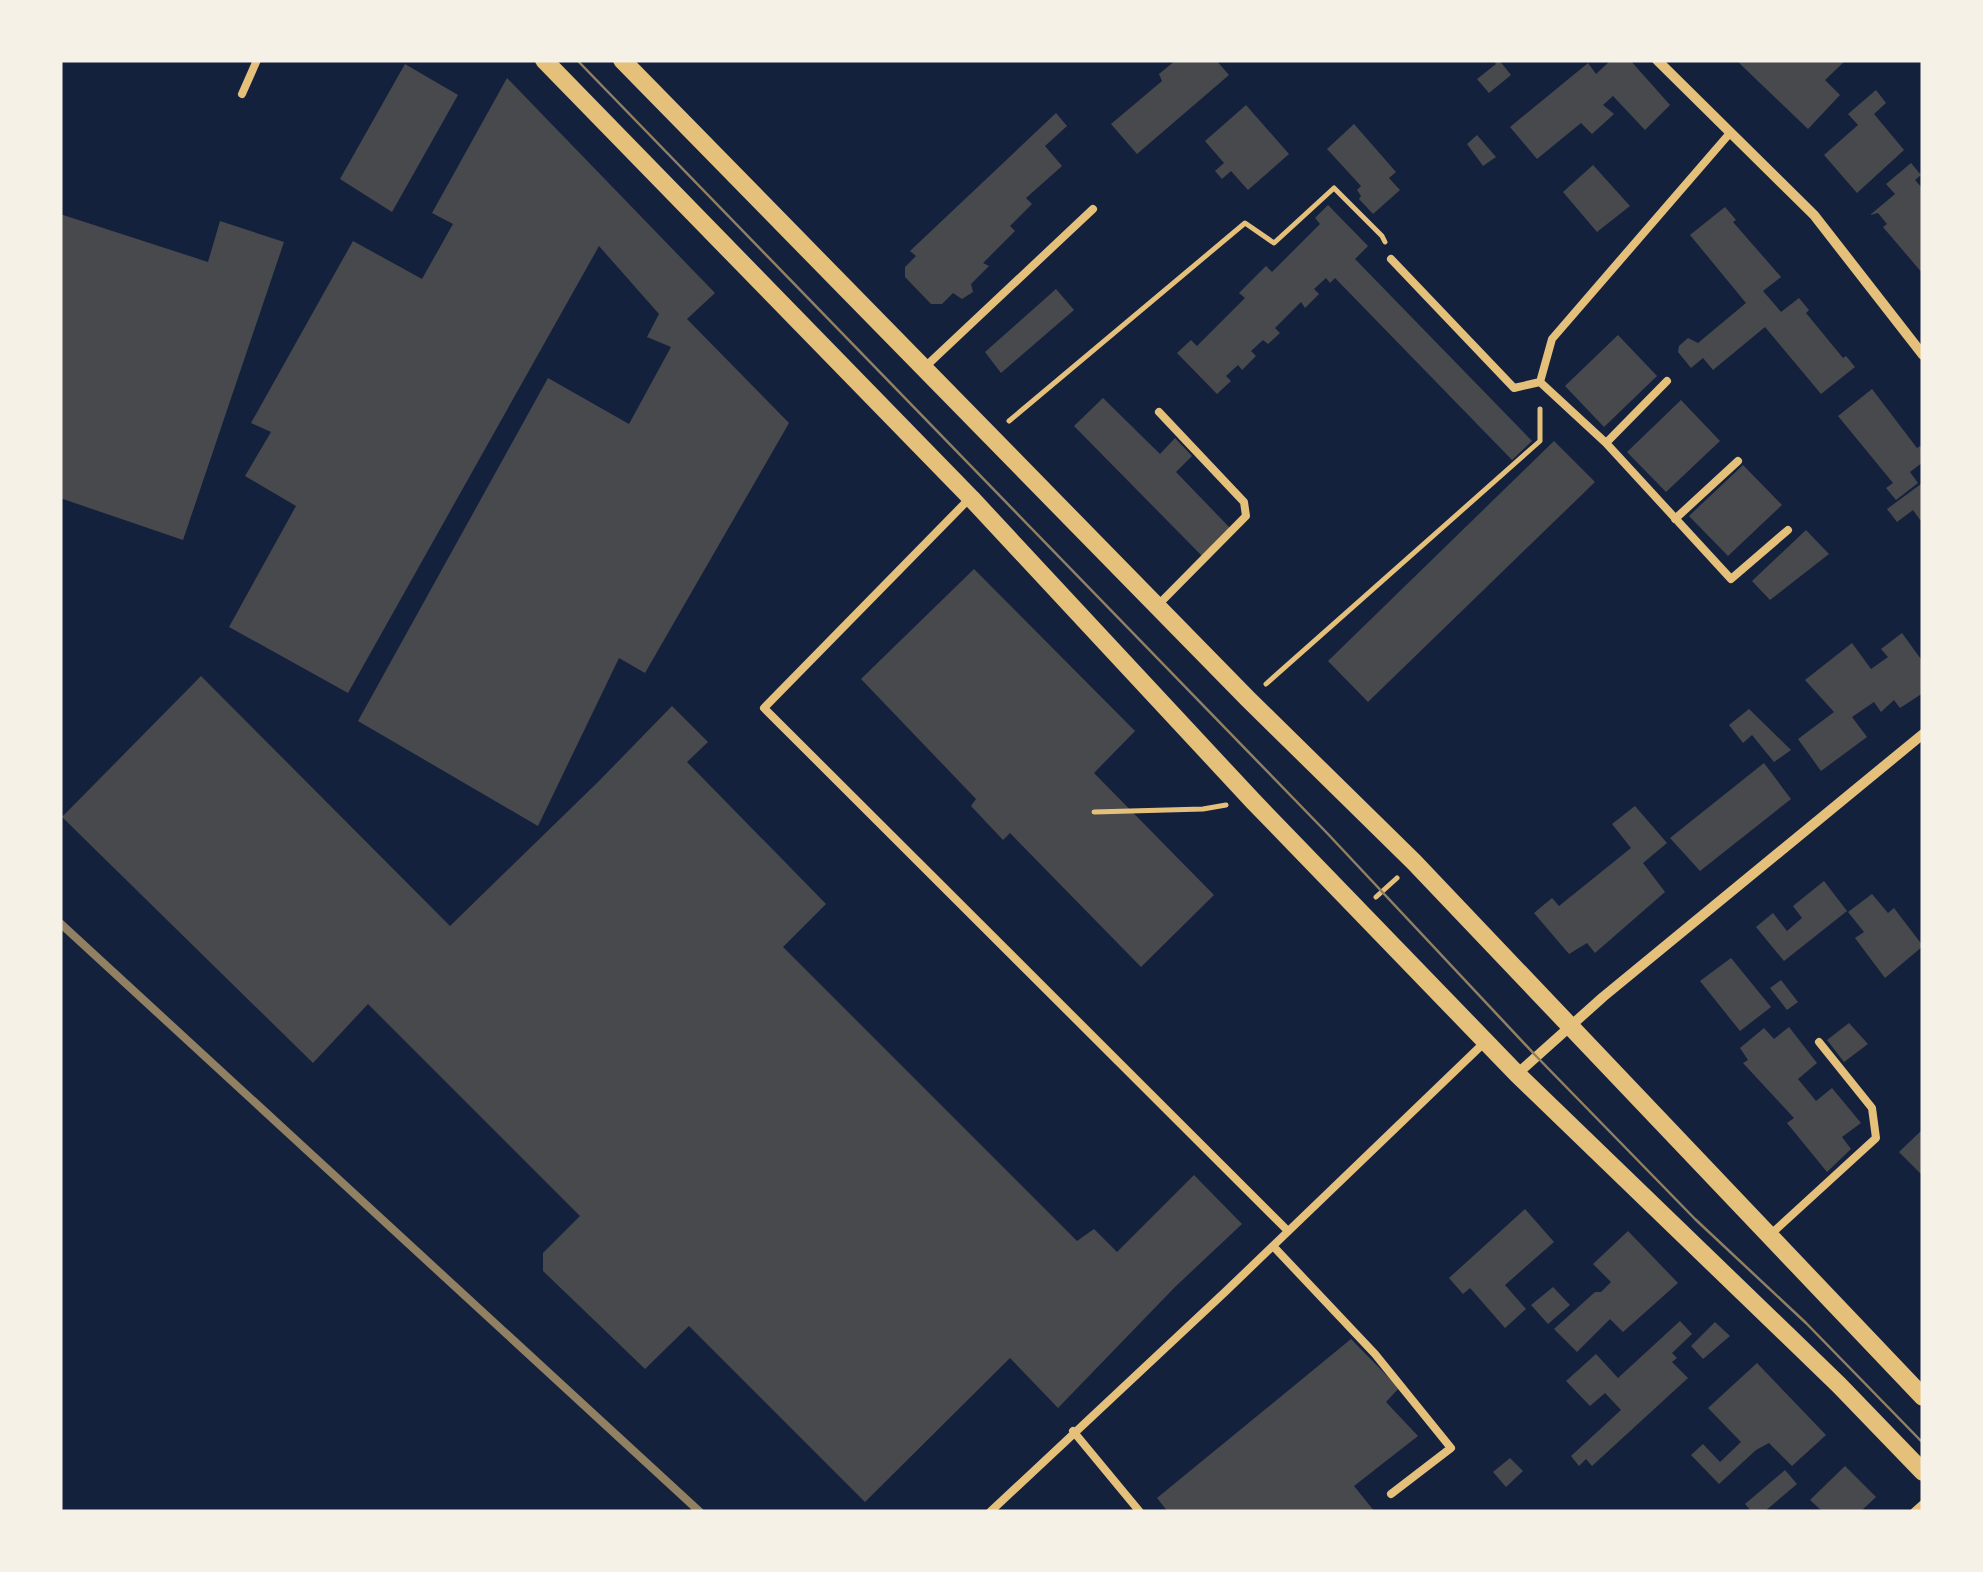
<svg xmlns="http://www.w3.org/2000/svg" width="1983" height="1572" font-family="'Roboto Serif',serif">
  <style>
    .building { fill: #48494c }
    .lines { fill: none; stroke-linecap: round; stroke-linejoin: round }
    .path { stroke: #e5c07b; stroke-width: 5 }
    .service { stroke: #e5c07b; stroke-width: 8 }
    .minor { stroke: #e5c07b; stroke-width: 10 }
    .tertiary { stroke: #e5c07b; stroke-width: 18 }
    .tram { stroke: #918062; stroke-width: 2.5 }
    .rail { stroke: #918062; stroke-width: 8 }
  </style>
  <rect width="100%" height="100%" fill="#14213d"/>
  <path class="building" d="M1176,60H1216L1229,75L1137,154L1111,124L1162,81L1159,74Z
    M1493,60H1499L1511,75L1489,93L1477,79L1496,64Z
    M1611,60H1630L1670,105L1645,130L1613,96L1603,105L1614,114L1592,134L1581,123L1537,159L1510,127L1588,63L1596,74Z
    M1736,60H1846L1825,80L1840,95L1808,129Z
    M405,64L458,95L392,212L340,179Z
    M507,78L715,293L687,319L789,423L645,673L619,658L538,826L358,721L548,378L629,424L671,347L647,337L659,314L599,246L348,693L229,627L296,506L245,476L271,432L251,423L353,241L422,279L453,224L432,213Z
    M1876,90L1886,103L1874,114L1904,150L1857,193L1824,155L1858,125L1848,114Z
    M1246,105L1289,154L1248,190L1231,171L1222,179L1215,171L1224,163L1205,141Z
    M1056,113L1067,126L1045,146L1062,166L1026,198L1032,204L1010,226L1015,231L983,263L989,266L971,284L973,292L962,299L953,293L942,304H931L905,277V267L916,256L910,251Z
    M1354,124L1396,172L1389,178L1400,190L1373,214L1359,199L1361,196L1357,190L1361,186L1327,149Z
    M1477,135L1496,157L1483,166L1467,144Z
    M1911,163L1921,175L1915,180L1923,189V274L1883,227L1887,224L1878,213L1870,215L1895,194L1886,184Z
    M1593,165L1630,206L1597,232L1563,192Z
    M1328,205L1368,246L1355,259L1532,441L1512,460L1335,278L1330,283L1326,278L1314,289L1319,294L1305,308L1301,302L1275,328L1280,333L1268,344L1263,340L1251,351L1256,356L1242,370L1238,365L1226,376L1231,381L1217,394L1177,353L1191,340L1197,346L1245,298L1239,293L1266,266L1272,272L1320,224L1315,218Z
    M1725,207L1736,220L1733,222L1781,277L1763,291L1781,312L1799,298L1809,310L1806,313L1843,358L1846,356L1855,367L1821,394L1765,327L1713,370L1703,358L1691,368L1678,352L1679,346L1688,338L1698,343L1746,303L1690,235Z
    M60,214L208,262L220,221L284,242L183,540L60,498Z
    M1056,289L1074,310L1001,373L985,352Z
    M1618,335L1657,376L1604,427L1565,386Z
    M1872,389L1917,448L1920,446L1923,451V462L1910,472L1918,483L1896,500L1886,488L1893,483L1838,416Z
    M1103,398L1160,454L1175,438L1192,456L1176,472L1230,528L1202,556L1074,426Z
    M1681,400L1720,441L1666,492L1627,452Z
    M1554,441L1595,482L1368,702L1328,661Z
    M1743,465L1782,505L1728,556L1689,516Z
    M1921,484L1923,524L1913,510L1897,522L1887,509Z
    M1806,530L1829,554L1770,600L1752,581Z
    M974,569L1135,731L1094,773L1214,895L1141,967L1010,833L1003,840L971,806L976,799L861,679Z
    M1902,633L1923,662V693L1900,708L1894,700L1881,712L1874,702L1852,717L1867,737L1821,771L1798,739L1834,712L1805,680L1852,643L1871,669L1888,657L1881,649Z
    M201,676L450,926L599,781L672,706L708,742L687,762L826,904L783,947L1077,1241L1094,1229L1117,1252L1194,1175L1242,1224L1175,1287L1058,1408L1010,1358L865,1502L689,1326L645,1369L543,1271V1253L580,1216L368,1004L313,1063L62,817Z
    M1749,709L1791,750L1774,762L1752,735L1743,743L1729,725Z
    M1764,763L1791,799L1700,871L1670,838Z
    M1635,806L1667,843L1643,863L1665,892L1595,953L1587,943L1569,954L1534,913L1552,898L1559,906L1631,848L1612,824Z
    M1824,881L1847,911L1784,961L1756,927L1773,913L1787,931L1802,918L1793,906Z
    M1872,894L1888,913L1894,908L1923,946L1885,978L1855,938L1864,932L1848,912Z
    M1731,958L1771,1007L1740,1031L1700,981Z
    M1781,980L1798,1002L1787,1010L1770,988Z
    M1849,1023L1868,1044L1844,1062L1827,1040Z
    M1789,1027L1817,1063L1798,1079L1816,1101L1832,1088L1861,1123L1842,1137L1851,1149L1827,1172L1787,1123L1794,1118L1743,1063L1748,1060L1740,1048L1764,1028L1774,1039Z
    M1923,1129V1176L1899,1152Z
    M1525,1209L1554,1242L1505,1285L1526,1309L1505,1328L1470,1288L1463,1294L1449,1278Z
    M1628,1231L1678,1283L1623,1332L1610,1319L1577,1352L1554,1329L1595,1292H1601L1611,1282L1593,1264Z
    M1553,1287L1570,1305L1548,1324L1531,1305Z
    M1680,1321L1692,1334L1672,1353L1677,1358L1672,1362L1688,1378L1592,1466L1586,1459L1579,1466L1571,1456L1621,1410L1605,1393L1590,1406L1566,1381L1596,1354L1618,1378Z
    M1715,1322L1730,1336L1703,1359L1691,1346Z
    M1351,1339L1399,1388L1386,1402L1418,1436L1354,1486L1375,1512H1168L1157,1498Z
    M1757,1363L1826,1435L1792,1466L1769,1443L1756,1450L1719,1484L1691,1455L1703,1444L1720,1462L1741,1442L1708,1408Z
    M1510,1458L1523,1471L1506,1487L1493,1472Z
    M1845,1466L1876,1497L1860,1512H1823L1810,1500Z
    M1785,1470L1797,1484L1764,1512H1752L1745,1504Z"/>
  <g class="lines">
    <path class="path" d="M1009,421L1245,223L1274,243L1334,188L1382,236L1385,242
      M1266,684L1540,441V409
      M1094,812L1203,809L1226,805
      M1376,897L1397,878"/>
    <path class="service" d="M242,94L257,60
      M1391,259L1514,388L1540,382L1552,339L1730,133
      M924,368L1093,209
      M1540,382L1606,443L1731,579L1788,530
      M1606,443L1667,381
      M970,498L764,708L1288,1231
      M1675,519L1738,461
      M1157,606L1246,516L1244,502L1159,412
      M1770,1235L1876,1138L1872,1108L1819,1042
      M1273,1246L1375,1354L1451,1448L1391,1494
      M1073,1431L1140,1512
      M990,1512L1225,1292L1486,1041
      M1914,1512L1923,1504"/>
    <path class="minor" d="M1657,60L1814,215L1923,355
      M1517,1074L1603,997L1923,734"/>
    <path class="tertiary" d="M544,60L971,498L1253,801L1517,1074L1839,1385L1923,1472
      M622,60L1248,699L1414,862L1923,1397"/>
    <path class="tram" d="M577,60L1327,833L1536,1056L1695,1219L1806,1323L1923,1443"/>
    <path class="rail" d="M60,923L700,1512"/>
  </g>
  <rect width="1983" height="1572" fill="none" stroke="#f6f1e7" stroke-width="125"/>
</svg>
